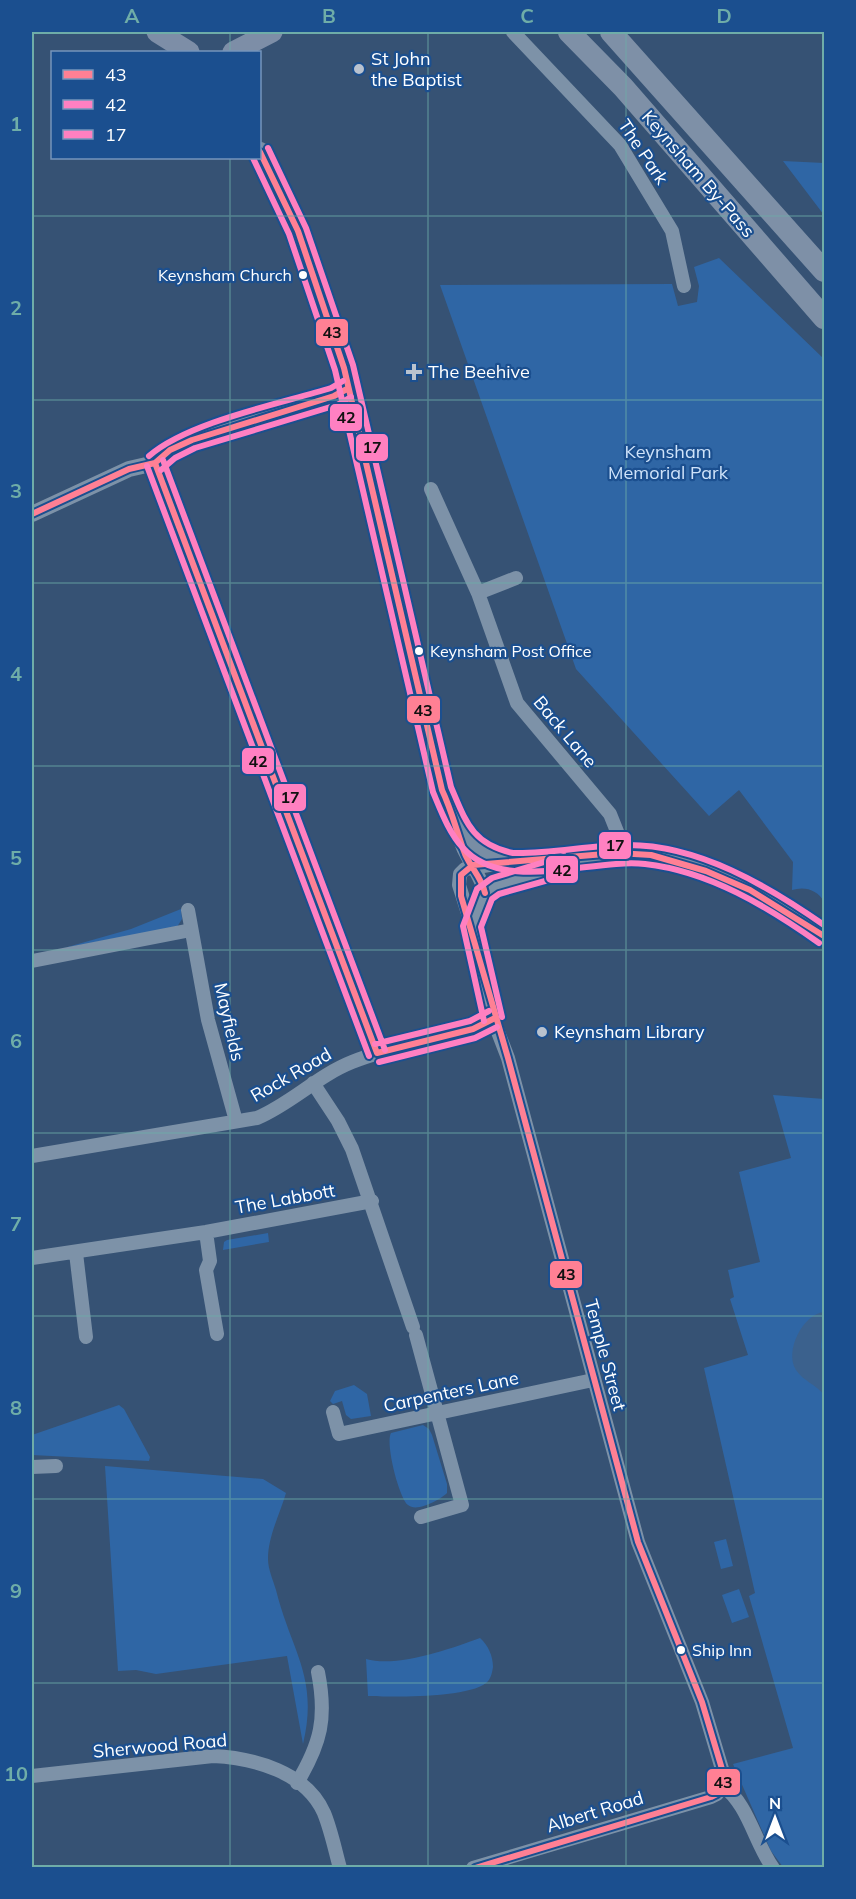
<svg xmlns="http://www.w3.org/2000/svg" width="856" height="1899" font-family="Mulish,sans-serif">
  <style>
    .green { fill: #2f66a5 }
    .water { fill: #3b618d }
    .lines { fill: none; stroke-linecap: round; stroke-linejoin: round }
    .minor { stroke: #7d92a8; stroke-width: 14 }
    .tertiary { stroke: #7d92a8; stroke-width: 16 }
    .secondary { stroke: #798da4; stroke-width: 20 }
    .primary { stroke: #7d8ea7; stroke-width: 21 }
    .trunk { stroke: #7e90a7; stroke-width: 22 }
    .bus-1-casing { stroke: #1b4f8f; stroke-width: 10 }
    .bus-2-casing { stroke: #1b4f8f; stroke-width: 10 }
    .bus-3-casing { stroke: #1b4f8f; stroke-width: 10 }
    .bus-1 { stroke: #ff8094; stroke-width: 6 }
    .bus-2 { stroke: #ff80c2; stroke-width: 6 }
    .bus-3 { stroke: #ff80c0; stroke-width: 6 }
    .grid { fill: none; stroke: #6fada8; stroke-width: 1.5; stroke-opacity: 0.55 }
    .poi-dot { fill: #b9c2ce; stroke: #1b4f8f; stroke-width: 2 }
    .bus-dot { fill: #fff; stroke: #1b4f8f; stroke-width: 2 }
    .labels { text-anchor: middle; stroke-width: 4.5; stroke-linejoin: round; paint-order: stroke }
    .bus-label { font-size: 16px; fill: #fff; stroke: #1b4f8f; text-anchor: start }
    .poi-label { font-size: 18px; fill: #fff; stroke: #1b4f8f; text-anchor: start }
    .street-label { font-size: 18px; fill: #fff; stroke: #1b4f8f }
    .park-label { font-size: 18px; fill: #cfe3fa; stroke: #1b4f8f }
    .line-badge { stroke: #1b4f8f; stroke-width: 2 }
    .pale-badge-label { font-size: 16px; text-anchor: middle; font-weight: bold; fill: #111 }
    .neatline { fill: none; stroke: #6fada8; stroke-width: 2 }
    .grid-label { font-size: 20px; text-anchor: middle; font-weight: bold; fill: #6fada8 }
  </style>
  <rect width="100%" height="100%" fill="#365274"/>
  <path class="green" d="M783,161L824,163V215Z
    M719,258L824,359V902C818,890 805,886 792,890L793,862L739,790L709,816L576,669L440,285L672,284L678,306L697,302L699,286L694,267Z
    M181,909L182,919L177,927L64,948L131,929Z
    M773,1095L824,1099V1867H783L771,1851L733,1764L793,1748L749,1596L755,1593L704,1368L748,1355L730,1299L734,1297L728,1270L760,1262L739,1172L791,1158Z
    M268,1233L269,1242L223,1250L224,1242L227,1240Z
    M354,1385L367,1394L371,1416L351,1419L346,1415L342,1401L333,1404L330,1401L335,1391Z
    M119,1405L124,1409L150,1457L149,1461L32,1455V1435Z
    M423,1425L429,1429L432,1435L447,1484V1493C441,1499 417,1513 408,1505C399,1498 385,1443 391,1433Z
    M105,1466L263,1479L286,1493C280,1514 268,1536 268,1559C268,1569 273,1580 276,1590C291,1651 319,1677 303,1744L287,1656L156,1674L136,1670L118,1671Z
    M726,1539L733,1566L721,1569L714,1542Z
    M739,1589L749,1617L732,1623L722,1595Z
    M480,1638C488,1645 493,1656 493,1667C492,1673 491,1679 486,1683C468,1698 392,1697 368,1696L366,1659C397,1668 450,1649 480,1638Z"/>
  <path class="water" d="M824,1312L821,1347L824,1359V1395C817,1385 803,1381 796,1370C784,1351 803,1314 824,1312Z"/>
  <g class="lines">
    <path class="minor" d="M513,32L620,145L672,231L684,286
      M155,463L377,1053
      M431,489L478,593L517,703L610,814L618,834L617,853
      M478,593L516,578
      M458,832C462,855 480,871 485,893
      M188,910L208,1020L236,1121
      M472,926L485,893L495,886L561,867
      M32,961L191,930
      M313,1083L338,1121L352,1149L413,1327
      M32,1156L257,1118C292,1103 317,1076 352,1062C398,1043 449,1041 493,1019
      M206,1232L210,1261L206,1270L217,1334
      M76,1253L86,1337
      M32,1258L206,1232L372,1201
      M416,1335L462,1505L421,1517
      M333,1412L339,1434L593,1380
      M32,1467L56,1466
      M32,1776L213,1756C254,1758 306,1772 324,1813C331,1830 335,1850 340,1868
      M297,1783C321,1743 327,1718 318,1672
      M723,1786C748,1804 755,1843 773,1868
      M473,1868L711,1797L717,1794L725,1779L702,1702L638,1542L508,1058L493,1019L472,926L459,885L460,874L465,869L501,863"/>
    <path class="tertiary" d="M32,514L129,469L155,463L170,450L192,440L334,396L347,389"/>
    <path class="secondary" d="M260,152C300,222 320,291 344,368L347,389L442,790C451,809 460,836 477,849C513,879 600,848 647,855C711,864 773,899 824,936"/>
    <path class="primary" d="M157,32L189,52
      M233,52L272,32"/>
    <path class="trunk" d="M569,32L623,87L824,318
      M611,32L824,271"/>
    <defs>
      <path id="bus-1" d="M260,152L298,231L344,368L442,790C452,811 457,833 465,854C471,868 482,878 485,893
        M155,463L377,1053L473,1029L493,1019
        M32,514L129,469L155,463L170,450L192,440L334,396L347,389
        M475,1868L711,1797L717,1794L725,1779L702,1702L638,1542L508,1058L461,896V875L473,865L617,853L651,855L706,871L750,890L824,936"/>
      <path id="bus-2" d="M253,158L289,234L335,370L433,792C441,811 449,833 463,848C504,894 592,858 645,864C709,871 768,907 819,943
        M147,466L369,1056
        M161,470L175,458L195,448L337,405L351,397
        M502,1017L481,927L492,899L499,894L570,874
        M379,1062L475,1038L497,1027"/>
      <path id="bus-3" d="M268,148L306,228L353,365L451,787C466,822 472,844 513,853C552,854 589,845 628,845C699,845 768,886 824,925
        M149,456C188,422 279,404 331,388L343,381
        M163,460L385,1050
        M484,1021L463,926L477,889L492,878L564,856
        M375,1044L470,1021L489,1011"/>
    </defs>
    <use href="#bus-1" class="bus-1-casing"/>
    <use href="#bus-2" class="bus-2-casing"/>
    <use href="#bus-3" class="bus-3-casing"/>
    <use href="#bus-1" class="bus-1"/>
    <use href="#bus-2" class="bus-2"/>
    <use href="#bus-3" class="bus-3"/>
  </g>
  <path class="grid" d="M230,32V52M428,32V1868M626,32V1868M230,158V1868M32,216H824M32,400H824M32,583H824M32,766H824M32,950H824M32,1133H824M32,1316H824M32,1499H824M32,1683H824"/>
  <g class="poi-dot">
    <circle cx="359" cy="69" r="6"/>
    <path d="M411 363h6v6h6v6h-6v6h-6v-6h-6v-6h6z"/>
    <circle cx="542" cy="1032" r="6"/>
  </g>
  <g class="bus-dot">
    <circle cx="303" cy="275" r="5"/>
    <circle cx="419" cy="651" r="5"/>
    <circle cx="681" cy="1650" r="5"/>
  </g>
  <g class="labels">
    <g class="bus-label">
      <text x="292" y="281" text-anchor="end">Keynsham Church</text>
      <text x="430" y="657">Keynsham Post Office</text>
      <text x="692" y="1656">Ship Inn</text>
    </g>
    <g class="poi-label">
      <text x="371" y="65">St John<tspan x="371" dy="21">the Baptist</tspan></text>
      <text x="428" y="378">The Beehive</text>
      <text x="554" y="1038">Keynsham Library</text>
    </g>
    <g class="street-label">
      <text transform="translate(643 152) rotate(56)" y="6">The Park</text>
      <text transform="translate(698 174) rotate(49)" y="6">Keynsham By-Pass</text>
      <text transform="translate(565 732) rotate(50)" y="6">Back Lane</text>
      <text transform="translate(229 1022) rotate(77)" y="6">Mayfields</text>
      <text transform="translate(291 1075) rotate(-30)" y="6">Rock Road</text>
      <text transform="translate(285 1199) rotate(-10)" y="6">The Labbott</text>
      <text transform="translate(605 1355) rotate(75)" y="6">Temple Street</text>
      <text transform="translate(451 1392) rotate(-12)" y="6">Carpenters Lane</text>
      <text transform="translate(160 1746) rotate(-5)" y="6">Sherwood Road</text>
      <text transform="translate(595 1812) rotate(-17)" y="6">Albert Road</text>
    </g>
    <g class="park-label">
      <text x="668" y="458">Keynsham<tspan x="668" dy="21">Memorial Park</tspan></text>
    </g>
  </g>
  <g class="line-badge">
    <rect x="315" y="318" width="34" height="29" rx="6" fill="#ff8094"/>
    <rect x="329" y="403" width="34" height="29" rx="6" fill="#ff80c2"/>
    <rect x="355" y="433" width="34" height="29" rx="6" fill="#ff80c0"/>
    <rect x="406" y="695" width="35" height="29" rx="6" fill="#ff8094"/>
    <rect x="241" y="747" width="34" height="28" rx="6" fill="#ff80c2"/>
    <rect x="273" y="783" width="34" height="29" rx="6" fill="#ff80c0"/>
    <rect x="598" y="831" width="34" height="29" rx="6" fill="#ff80c0"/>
    <rect x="545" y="855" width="34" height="29" rx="6" fill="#ff80c2"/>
    <rect x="549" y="1260" width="34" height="29" rx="6" fill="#ff8094"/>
    <rect x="706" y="1768" width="35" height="28" rx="6" fill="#ff8094"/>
  </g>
  <g class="pale-badge-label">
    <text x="332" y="338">43</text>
    <text x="346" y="423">42</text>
    <text x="372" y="453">17</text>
    <text x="423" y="716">43</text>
    <text x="258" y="767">42</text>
    <text x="290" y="803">17</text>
    <text x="615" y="851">17</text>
    <text x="562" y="876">42</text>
    <text x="566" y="1280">43</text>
    <text x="723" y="1788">43</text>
  </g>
  <rect width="856" height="1899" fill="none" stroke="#1b4f8f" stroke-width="66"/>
  <rect x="51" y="51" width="210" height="108" fill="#1b4f8f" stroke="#7695bc" stroke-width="1.5"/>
  <rect x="63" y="70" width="30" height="9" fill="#ff8094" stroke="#7695bc" stroke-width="1.5"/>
  <text x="105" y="81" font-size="18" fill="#ffffff">43</text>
  <rect x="63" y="100" width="30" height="9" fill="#ff80c2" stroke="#7695bc" stroke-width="1.5"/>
  <text x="105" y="111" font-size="18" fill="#ffffff">42</text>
  <rect x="63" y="130" width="30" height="9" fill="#ff80c0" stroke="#7695bc" stroke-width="1.5"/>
  <text x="105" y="141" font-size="18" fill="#ffffff">17</text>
  <g transform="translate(775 1818)" stroke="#1b4f8f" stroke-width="4.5" paint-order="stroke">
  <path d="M0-4.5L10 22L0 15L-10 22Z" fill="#ffffff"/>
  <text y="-9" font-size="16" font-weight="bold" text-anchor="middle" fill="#ffffff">N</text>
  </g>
  <rect x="33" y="33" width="790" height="1833" class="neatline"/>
  <g class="grid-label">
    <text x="132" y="23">A</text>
    <text x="329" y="23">B</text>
    <text x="527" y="23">C</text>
    <text x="724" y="23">D</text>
    <text x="16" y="131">1</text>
    <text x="16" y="315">2</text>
    <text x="16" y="498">3</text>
    <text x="16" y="681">4</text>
    <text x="16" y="865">5</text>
    <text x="16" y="1048">6</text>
    <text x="16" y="1231">7</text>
    <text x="16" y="1415">8</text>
    <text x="16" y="1598">9</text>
    <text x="16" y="1781">10</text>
  </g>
</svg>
